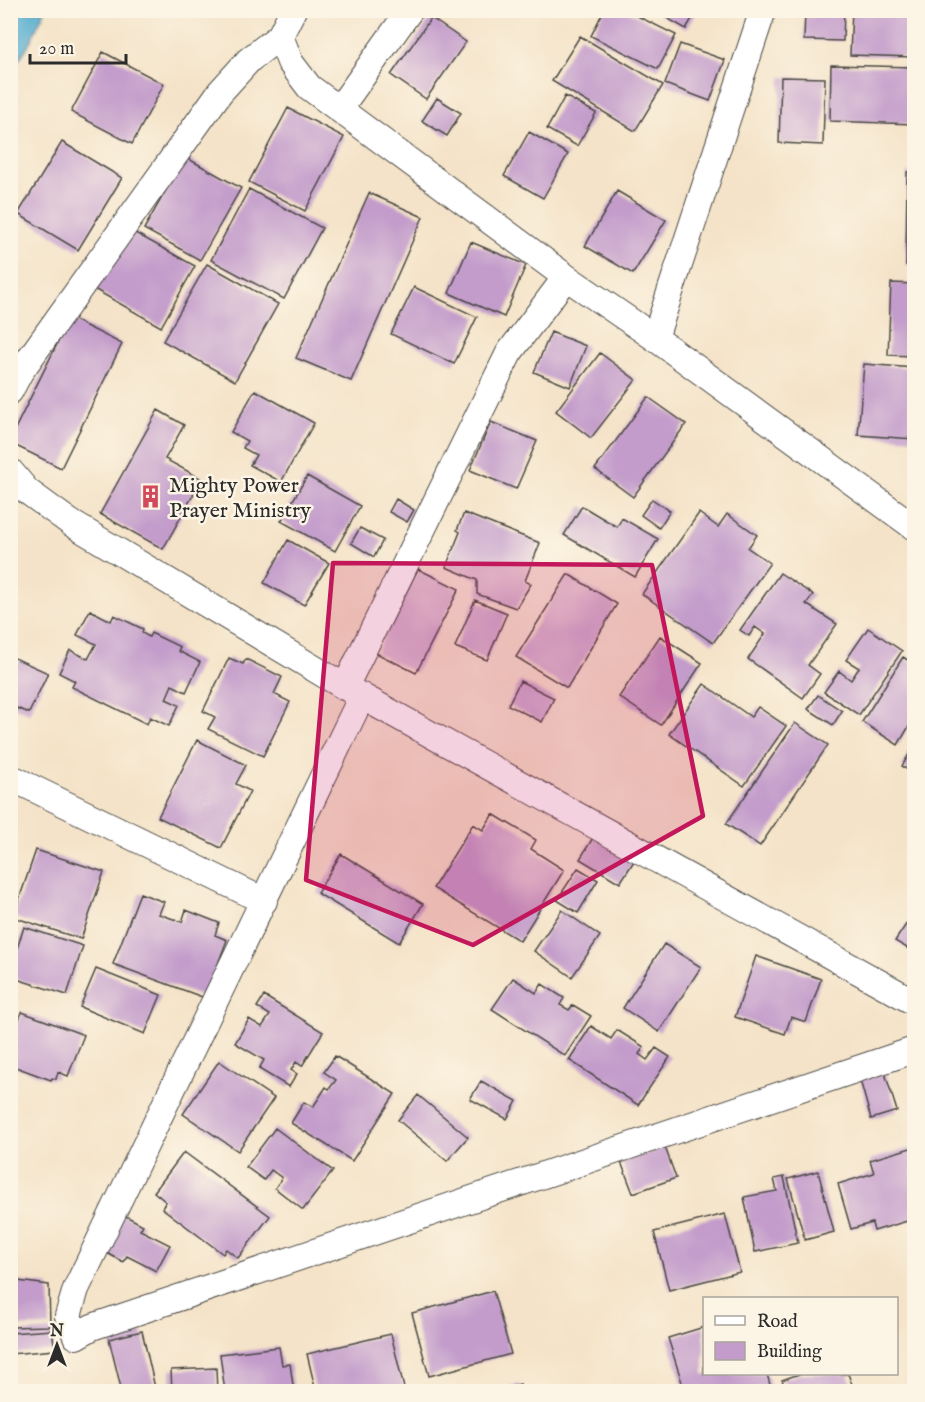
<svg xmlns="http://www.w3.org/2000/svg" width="925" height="1402" font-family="'IM FELL English',serif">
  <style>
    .water { fill: #4faacd; stroke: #3d6a7c; stroke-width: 1.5 }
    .building { fill: #c39ccb }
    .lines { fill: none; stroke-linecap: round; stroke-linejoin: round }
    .minor-casing { stroke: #494743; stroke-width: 28 }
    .minor { stroke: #fff; stroke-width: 26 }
    .marked { fill: #c2185b; fill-opacity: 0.2; stroke: #c2185b; stroke-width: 4.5; stroke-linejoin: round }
    .labels { text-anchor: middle; stroke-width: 5; stroke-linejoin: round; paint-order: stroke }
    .poi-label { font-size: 22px; fill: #2b2b2b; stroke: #fcf5e5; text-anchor: start }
  </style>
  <rect width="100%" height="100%" fill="#fcf5e5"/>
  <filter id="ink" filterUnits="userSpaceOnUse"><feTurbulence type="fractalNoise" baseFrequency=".0167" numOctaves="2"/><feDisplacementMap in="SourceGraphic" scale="12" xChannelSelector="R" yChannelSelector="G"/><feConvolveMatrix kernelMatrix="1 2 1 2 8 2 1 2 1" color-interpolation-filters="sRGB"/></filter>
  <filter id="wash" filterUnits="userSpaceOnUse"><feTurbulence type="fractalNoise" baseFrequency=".008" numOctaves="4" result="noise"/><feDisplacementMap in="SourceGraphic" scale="24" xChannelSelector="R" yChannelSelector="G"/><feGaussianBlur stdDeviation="1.35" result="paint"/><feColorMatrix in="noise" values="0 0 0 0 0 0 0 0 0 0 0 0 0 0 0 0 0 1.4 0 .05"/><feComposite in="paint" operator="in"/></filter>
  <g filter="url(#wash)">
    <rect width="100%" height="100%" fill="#f4e3c8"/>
    <path class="water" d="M11,10L45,11L28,46L11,72Z"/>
    <g id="blocks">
      <path class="building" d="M604,10H625L676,35L658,69L591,36Z
        M653,10H697L686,29Z
        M805,10H844L843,41L804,40Z
        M852,10H914V57L850,55Z
        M431,18L466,42L426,99L391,75Z
        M580,36L663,85L635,131L552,81Z
        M680,44L725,60L710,101L665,84Z
        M103,52L164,84L132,144L71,112Z
        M831,65L914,67V124L830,121Z
        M781,77L825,78L823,145L779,143Z
        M565,96L596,113L577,146L547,129Z
        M437,98L461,113L447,136L422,121Z
        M288,108L344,137L305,211L249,182Z
        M529,132L568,154L543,198L504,176Z
        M62,142L122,178L78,250L18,214Z
        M185,157L241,188L200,260L144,229Z
        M907,172H914V265H906Z
        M249,189L322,228L284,299L211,260Z
        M617,191L666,220L633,274L585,246Z
        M369,193L423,217L351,381L296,358Z
        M128,229L195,266L161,327L94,289Z
        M471,242L526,265L504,317L449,293Z
        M207,264L278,304L235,381L163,341Z
        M891,283L914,284V356L888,355Z
        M414,287L477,317L454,364L391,334Z
        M70,318L122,344L61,468L10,443V439Z
        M551,332L586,346L570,387L534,372Z
        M600,353L636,380L591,438L556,411Z
        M864,364L914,368V439L858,435Z
        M255,390L314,423L281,482L250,465L256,455L243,448L247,441L231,432Z
        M648,397L686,424L633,497L595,469Z
        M158,410L184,425L165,459L202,479L163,549L100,514Z
        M491,422L537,441L516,489L470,470Z
        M307,476L360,506L335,551L281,521Z
        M396,499L414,510L407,522L389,512Z
        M652,499L670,511L659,528L641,515Z
        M582,506L617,527L622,518L658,539L635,577L564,535Z
        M464,513L540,543L525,581L531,584L516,608L477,594V580L446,567L460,532L457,530Z
        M699,513L718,527L727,514L757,535L748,548L770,563L713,643L642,594Z
        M360,528L383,540L374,557L351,543Z
        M288,540L329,563L304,605L264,583Z
        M418,569L459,589L416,673L376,653Z
        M780,573L813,595L806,604L837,624L808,665L820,674L803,698L748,659L765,634L755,627L749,636L740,630Z
        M568,574L617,604L567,688L516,657Z
        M475,600L507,613L487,660L455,647Z
        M90,610L111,621L114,615L143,629L142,633L149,637L151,633L180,647L178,651L200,662L186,692L172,685L166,699L179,705L169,726L150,717L147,724L72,687L75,681L59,673L70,650L88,659L96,644L77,635Z
        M868,628L902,651L859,715L824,692L839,671L851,680L859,668L846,660Z
        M660,636L702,663L661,725L619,697Z
        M10,656L48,673L29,713L14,707L10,713Z
        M903,657L914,664V718L898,745L862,722Z
        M229,658L243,664L246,659L282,677L274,694L290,702L263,756L208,729L215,717L203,711Z
        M520,681L554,698L542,722L508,705Z
        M704,684L751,717L758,707L786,726L744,786L669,734Z
        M818,695L842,711L833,725L808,709Z
        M795,723L828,745L760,846L726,824Z
        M197,740L246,765L236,784L250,791L221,848L158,817Z
        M914,746V774L902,766Z
        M493,814L536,840L531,849L564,870L520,941L433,888L473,824L483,830Z
        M594,836L634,861L620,883L580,859Z
        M36,850L104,872L81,939L13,917Z
        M341,854L423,904L399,943L317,893Z
        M578,868L598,880L578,913L557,900Z
        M140,893L164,902L159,914L182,922L186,910L219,923L215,935L227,940L205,998L113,964Z
        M562,910L600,936L572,977L534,951Z
        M907,923L914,927V947L912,951L895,941Z
        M24,927L83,946L67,995L10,977V970Z
        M664,944L701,967L659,1032L623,1008Z
        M756,956L821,979L806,1022L791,1017L785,1034L735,1017Z
        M96,969L161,995L145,1034L80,1007Z
        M513,978L536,993L542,984L564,998L560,1005L569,1010L573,1005L591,1016L565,1056L492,1009Z
        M264,996L323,1032L302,1066L296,1062L291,1070L297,1074L289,1087L259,1069L264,1060L235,1043L249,1019L262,1027L270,1015L257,1007Z
        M22,1012L84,1035L68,1076L58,1072L56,1079L52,1078L51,1080L10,1065V1041Z
        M591,1026L611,1039L617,1030L644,1047L639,1054L647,1060L656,1048L670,1057L638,1105L569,1060Z
        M335,1056L395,1094L352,1161L291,1123L304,1102L313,1107L326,1087L329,1089L336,1080L324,1072Z
        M219,1061L274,1098L238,1151L183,1114Z
        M885,1073L897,1111L871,1119L860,1080Z
        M481,1081L517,1101L507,1119L470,1099Z
        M418,1095L468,1137L447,1161L398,1120Z
        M275,1128L333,1171L303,1210L275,1188L282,1178L271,1170L264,1180L246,1167Z
        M665,1147L676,1178L633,1193L621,1162Z
        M914,1147V1219L874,1231L872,1223L851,1229L838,1184L874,1173L870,1160Z
        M184,1152L270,1216L238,1258L226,1249L223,1254L162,1208L166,1202L154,1192Z
        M818,1171L834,1232L805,1240L788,1179Z
        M784,1177L798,1243L755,1252L744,1197L777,1191L774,1179Z
        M122,1214L143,1225L140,1230L170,1245L156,1271L127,1256L123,1262L103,1251Z
        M725,1214L740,1272L669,1290L654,1232Z
        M10,1280L49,1285L50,1326L10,1327Z
        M493,1291L511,1354L429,1376L412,1313Z
        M914,1294V1311L909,1296Z
        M704,1327V1374H767L772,1392H685L668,1338Z
        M52,1330L55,1350L10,1354V1333Z
        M142,1331L156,1392H122L109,1339Z
        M391,1334L405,1392H316L307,1354Z
        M279,1347L282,1365L290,1364L294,1392H225L220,1354Z
        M216,1368L217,1392H172L171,1370Z
        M799,1374H848L855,1392H787L782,1380Z
        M520,1384L523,1392H498V1391Z"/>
    </g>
  </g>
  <g filter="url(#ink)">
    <use href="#blocks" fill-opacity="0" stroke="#494743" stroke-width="1.5"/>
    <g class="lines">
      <defs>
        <path id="minor" d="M293,10L280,36L290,62L309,87L566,277L655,338L914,527
          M339,109L410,10
          M655,338L763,10
          M10,391L20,372L220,92L249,60L280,36
          M10,471L27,491L71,523L345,687L914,1002
          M345,687L509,353L566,277
          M362,696L76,1289L68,1316L76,1336L92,1327L914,1050
          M16,780L264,901"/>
      </defs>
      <use href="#minor" class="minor-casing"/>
      <use href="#minor" class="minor"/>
    </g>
  </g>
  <path class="marked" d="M333,563L652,565L703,816L473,945L306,880Z"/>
  <defs>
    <symbol id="building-bare" viewBox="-9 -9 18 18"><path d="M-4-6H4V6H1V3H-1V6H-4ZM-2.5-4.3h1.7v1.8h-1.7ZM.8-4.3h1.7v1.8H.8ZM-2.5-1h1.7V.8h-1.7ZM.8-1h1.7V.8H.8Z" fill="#d1495b" stroke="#fcf5e5" stroke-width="2.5" paint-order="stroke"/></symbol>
  </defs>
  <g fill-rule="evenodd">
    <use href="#building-bare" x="134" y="480" width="33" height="33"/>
  </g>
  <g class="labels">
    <g class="poi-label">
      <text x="169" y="492">Mighty Power<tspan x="169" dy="25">Prayer Ministry</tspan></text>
    </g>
  </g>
  <rect width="925" height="1402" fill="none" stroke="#fcf5e5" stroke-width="36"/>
  <rect x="703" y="1297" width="195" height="78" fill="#fcf5e5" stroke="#a8a49b" stroke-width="1.5"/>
  <rect x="715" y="1316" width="30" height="9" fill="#ffffff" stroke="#a8a49b" stroke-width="1.5"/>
  <text x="757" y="1327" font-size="18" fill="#2b2b2b">Road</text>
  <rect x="715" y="1342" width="30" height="18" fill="#c39ccb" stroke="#a8a49b" stroke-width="1.5"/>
  <text x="757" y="1357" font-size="18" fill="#2b2b2b">Building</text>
  <g transform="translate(57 1345)" stroke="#fcf5e5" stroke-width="4.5" paint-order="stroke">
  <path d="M0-4.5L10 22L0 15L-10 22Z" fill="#2b2b2b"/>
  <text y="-9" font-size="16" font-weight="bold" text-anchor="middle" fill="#2b2b2b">N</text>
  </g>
  <path d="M30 54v9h96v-9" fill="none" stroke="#2b2b2b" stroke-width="3"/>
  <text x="39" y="54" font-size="18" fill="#2b2b2b" stroke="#fcf5e5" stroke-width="4.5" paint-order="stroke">20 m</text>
</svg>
